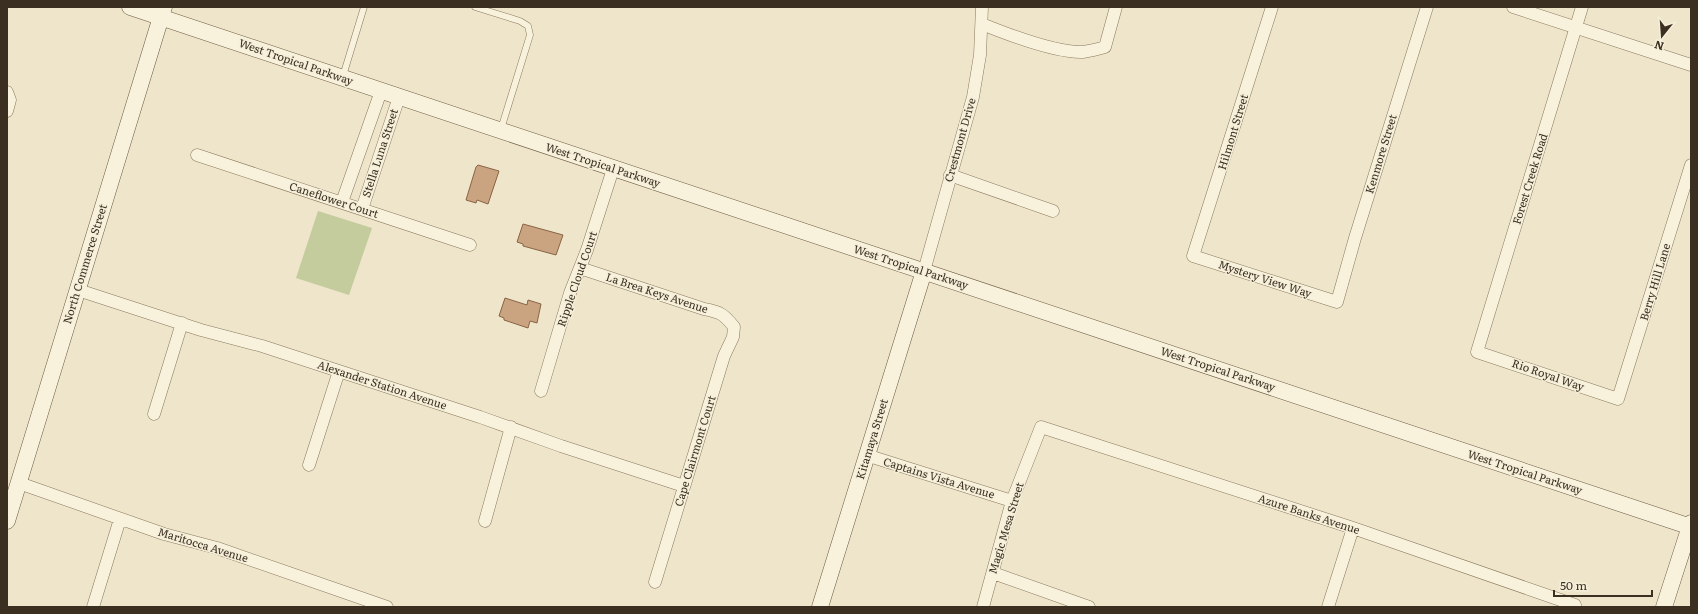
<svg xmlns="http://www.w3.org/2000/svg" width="1698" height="614" font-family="Literata,serif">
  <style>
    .green { fill: #c4cc9d }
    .building { fill: #caa481; stroke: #886445 }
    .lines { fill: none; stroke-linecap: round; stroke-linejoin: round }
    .lane-casing { stroke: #8a785e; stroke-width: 7 }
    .street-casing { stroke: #8a785e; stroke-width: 13 }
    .secondary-casing { stroke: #6c5941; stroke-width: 17 }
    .lane { stroke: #f8f2dd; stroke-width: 6 }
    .street { stroke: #f8f2dd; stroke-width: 12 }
    .secondary { stroke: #f8f2dd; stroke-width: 16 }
    .labels { text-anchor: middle; stroke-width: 3; stroke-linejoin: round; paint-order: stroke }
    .street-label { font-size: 11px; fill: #3b2f21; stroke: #f5efd9 }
  </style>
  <rect width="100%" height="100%" fill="#eee5ca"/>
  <path class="green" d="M318,211L372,228L349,295L296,278Z"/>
  <path class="building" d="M478,165L499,171L488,204L477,200L476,203L466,200L476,167Z
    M523,224L563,235L556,255L523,246V244L517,242Z
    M505,298L527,305L528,300L541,304L537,323L530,321L528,328L504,320V318L499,316Z"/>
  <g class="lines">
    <defs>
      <path id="lane" d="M475,7L520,21L528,26L530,35L501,129
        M343,76L364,7"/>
      <path id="street" d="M1272,7L1193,256L1337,302L1355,238L1427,7
        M1513,7L1691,65
        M1582,7L1477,352L1618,399L1691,165
        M982,24C1009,35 1055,53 1083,52C1090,51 1098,49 1105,47L1116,7
        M7,92L10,100L7,111
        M197,155L470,245
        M950,175L1053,211
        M342,202L381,91
        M362,209L399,97
        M580,268L704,309C720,312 724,314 734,327L733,337L724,356L655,582
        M924,271L973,97L980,55L982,7
        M78,290L201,330L262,346L480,417L561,446L684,486
        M541,391L570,293L587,250L613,169
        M154,414L182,323
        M866,455L1012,501
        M309,465L339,371
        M19,483L164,534L217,548L387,607
        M485,521L511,427
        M993,573L1089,607
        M93,607L120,519
        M983,607L1012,501L1041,427L1353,528L1575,605
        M1328,607L1353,528"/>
      <path id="secondary" d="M130,7L1691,527
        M7,521L164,7
        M820,607L924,271
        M1664,607L1691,523"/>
    </defs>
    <use href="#lane" class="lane-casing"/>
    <use href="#street" class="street-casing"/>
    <use href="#secondary" class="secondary-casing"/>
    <use href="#lane" class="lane"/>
    <use href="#street" class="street"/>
    <use href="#secondary" class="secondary"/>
  </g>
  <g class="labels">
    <g class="street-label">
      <text transform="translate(296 62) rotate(19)" y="4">West Tropical Parkway</text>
      <text transform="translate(1233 132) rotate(-73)" y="4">Hilmont Street</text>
      <text transform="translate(960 140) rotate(-74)" y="4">Crestmont Drive</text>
      <text transform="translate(380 153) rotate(-72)" y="4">Stella Luna Street</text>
      <text transform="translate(1381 154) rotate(-73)" y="4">Kenmore Street</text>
      <text transform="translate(603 165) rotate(18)" y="4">West Tropical Parkway</text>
      <text transform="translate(1530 179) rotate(-73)" y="4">Forest Creek Road</text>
      <text transform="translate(334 200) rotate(18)" y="4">Caneflower Court</text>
      <text transform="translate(85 264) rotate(-73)" y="4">North Commerce Street</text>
      <text transform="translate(911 267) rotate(18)" y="4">West Tropical Parkway</text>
      <text transform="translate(577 279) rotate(-71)" y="4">Ripple Cloud Court</text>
      <text transform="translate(1265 279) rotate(18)" y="4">Mystery View Way</text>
      <text transform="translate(1655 282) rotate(-73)" y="4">Berry Hill Lane</text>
      <text transform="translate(657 293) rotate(18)" y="4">La Brea Keys Avenue</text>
      <text transform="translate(1218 369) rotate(18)" y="4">West Tropical Parkway</text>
      <text transform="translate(1548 375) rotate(19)" y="4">Rio Royal Way</text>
      <text transform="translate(382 385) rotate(18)" y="4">Alexander Station Avenue</text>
      <text transform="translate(872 439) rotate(-73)" y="4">Kitamaya Street</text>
      <text transform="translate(695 451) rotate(-73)" y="4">Cape Clairmont Court</text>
      <text transform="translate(1525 472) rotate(18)" y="4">West Tropical Parkway</text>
      <text transform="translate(939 478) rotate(17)" y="4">Captains Vista Avenue</text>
      <text transform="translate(1309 514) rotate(18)" y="4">Azure Banks Avenue</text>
      <text transform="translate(1006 528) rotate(-73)" y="4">Magic Mesa Street</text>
      <text transform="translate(203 545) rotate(17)" y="4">Maritocca Avenue</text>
    </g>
  </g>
  <rect width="1698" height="614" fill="none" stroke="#3b2f21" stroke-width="16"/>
  <g transform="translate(1662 36) rotate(197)" stroke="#f5efd9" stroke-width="3" paint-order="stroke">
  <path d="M0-3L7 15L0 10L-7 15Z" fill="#3b2f21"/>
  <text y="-6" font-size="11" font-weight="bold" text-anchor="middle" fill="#3b2f21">N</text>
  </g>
  <path d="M1554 590v6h98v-6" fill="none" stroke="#3b2f21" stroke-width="2"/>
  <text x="1560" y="590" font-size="12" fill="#3b2f21" stroke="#f5efd9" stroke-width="3" paint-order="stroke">50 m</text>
</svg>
